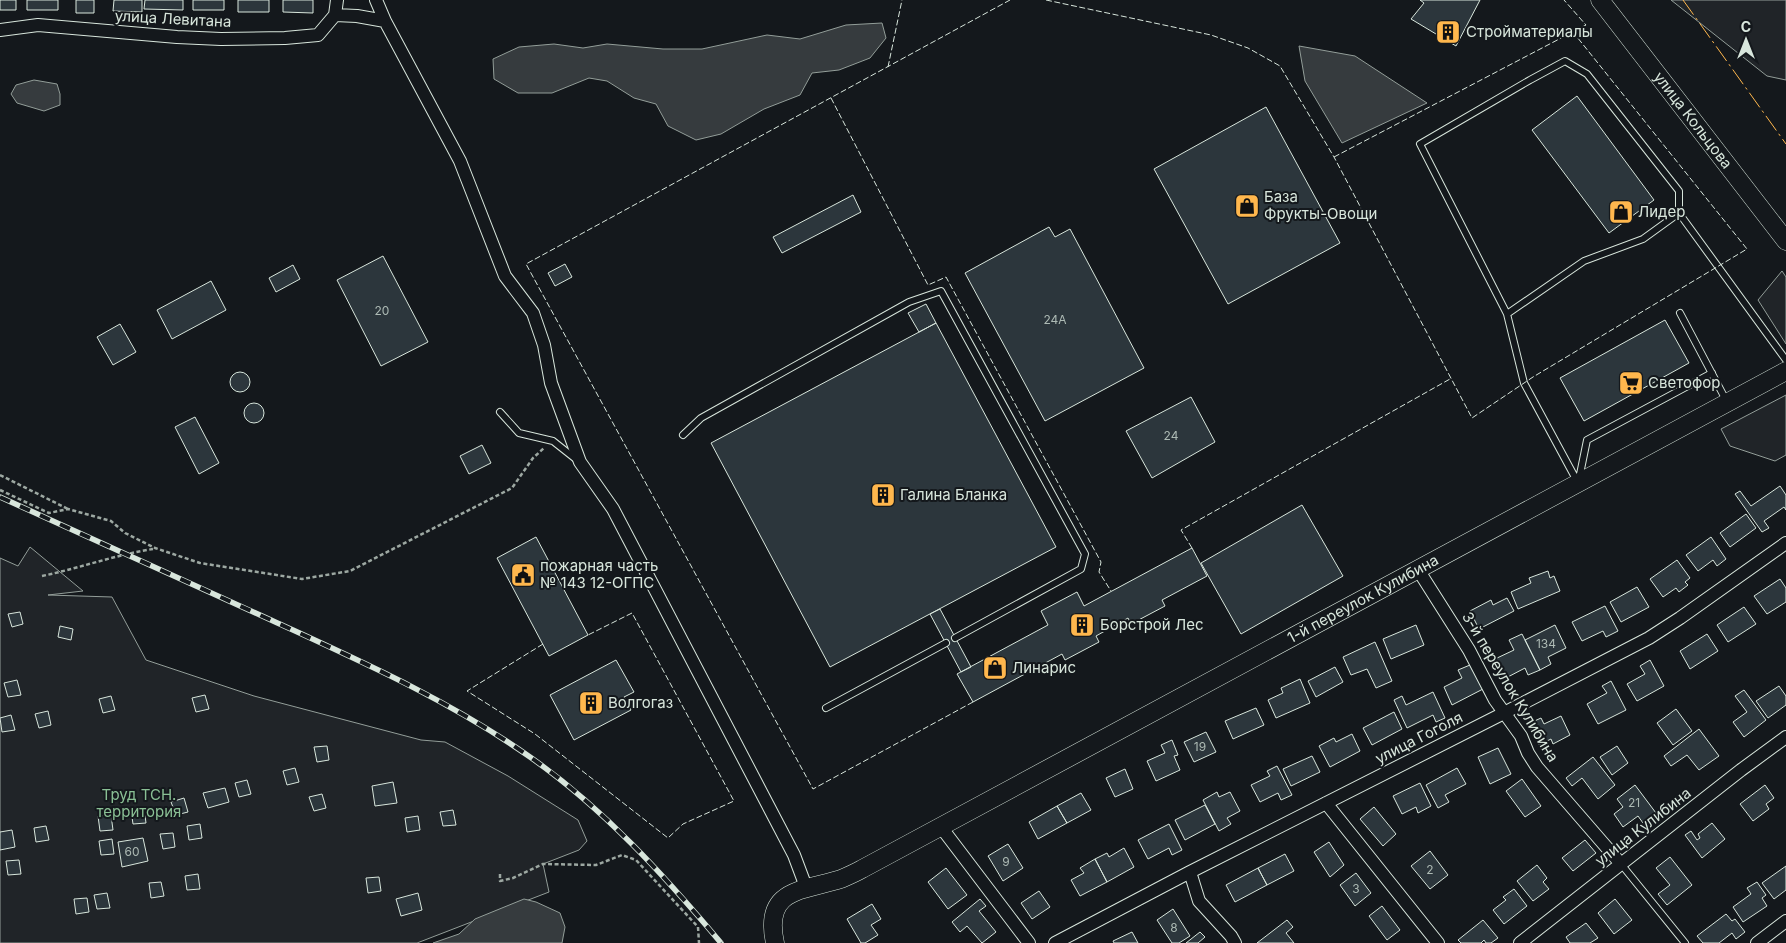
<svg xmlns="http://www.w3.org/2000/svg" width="1786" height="943" font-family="Inter,sans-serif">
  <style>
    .green { fill: #202428; stroke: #939e99 }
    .water { fill: #363b3e; stroke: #939e99 }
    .building { fill: #2c363c; stroke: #d8e6dc }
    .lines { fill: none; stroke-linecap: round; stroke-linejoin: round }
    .lane-casing { stroke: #d8e6dc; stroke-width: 8 }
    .street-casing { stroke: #d8e6dc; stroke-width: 14 }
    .secondary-casing { stroke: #d8e6dc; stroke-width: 19 }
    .path { stroke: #9da8a2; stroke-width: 2.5; stroke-dasharray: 4 2.5; stroke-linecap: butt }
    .lane { stroke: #14181c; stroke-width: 6 }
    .street { stroke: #14181c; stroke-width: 12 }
    .secondary { stroke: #14181c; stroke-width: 18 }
    .rail-casing { stroke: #d8e6dc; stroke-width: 5.5 }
    .rail { stroke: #14181c; stroke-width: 4; stroke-dasharray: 11; stroke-linecap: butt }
    .fence { stroke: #d8e6dc; stroke-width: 1; stroke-dasharray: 6 2.5; stroke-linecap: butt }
    .power { stroke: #ffb74d; stroke-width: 1; stroke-dasharray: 18 4 2.5 4; stroke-linecap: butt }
    .labels { text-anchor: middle; stroke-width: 4; stroke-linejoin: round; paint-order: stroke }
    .number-label { font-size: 12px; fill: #adbab4 }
    .street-label { font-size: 15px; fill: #d8e6dc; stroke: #14181c }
    .poi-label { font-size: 15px; fill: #d8e6dc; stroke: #14181c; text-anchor: start }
    .park-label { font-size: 15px; fill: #8ac095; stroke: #14181c }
  </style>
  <rect width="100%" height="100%" fill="#14181c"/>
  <path class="green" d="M1671,0H1786V80L1767,76Z
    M1782,271L1786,277V344L1758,300Z
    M1786,395V455L1775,461L1730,446L1721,429Z
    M30,547L83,591L48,595L112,597L146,660L254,696L421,740L445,742L508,776L578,820L587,841L579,850L543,864L549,892L417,943H0V558L18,566Z"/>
  <path class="water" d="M882,23L886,38L870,58L839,70L812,73L800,95L764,109L721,134L696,140L668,126L656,104L634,98L607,81L589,78L552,93H518L494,79L493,59L519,47L554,44L583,48L607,44L663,49H702L767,35L800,39L846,25Z
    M1299,46L1355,56L1427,103L1342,143L1305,81Z
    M34,80L57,84L60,94V105L44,111L17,103L11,94L16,85Z
    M524,899L536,902L560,913L565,927L562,943H433L459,934L475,919Z"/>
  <path class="building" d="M0,0H16V10H0Z
    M27,0H58V10H27Z
    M76,0H94V13H76Z
    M114,0H142V12L113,11Z
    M145,0H183V10L144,9Z
    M193,0H224V10H193Z
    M238,0H269V12H238Z
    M283,0H313V13L283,12Z
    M1420,0H1480L1456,46L1411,19L1424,3Z
    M1577,96L1654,200L1609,233L1532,130Z
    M1266,107L1340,243L1228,304L1154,169Z
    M853,195L861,212L782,253L773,237Z
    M1049,227L1055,237L1070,229L1144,368L1045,421L965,273Z
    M383,256L428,342L381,366L337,280Z
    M565,264L572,277L555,286L548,273Z
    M293,265L300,279L276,292L269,278Z
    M211,281L226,310L172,339L157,310Z
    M926,304L936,323L919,332L908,313Z
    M1665,320L1689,363L1584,421L1560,378Z
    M936,323L1056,547L830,667L711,443Z
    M120,324L136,352L113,365L97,337Z
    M230 382a10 10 0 1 1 20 0a10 10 0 1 1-20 0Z
    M1191,397L1215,442L1152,478L1126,431Z
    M244 413a10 10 0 1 1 20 0a10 10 0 1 1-20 0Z
    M195,417L219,463L199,474L175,427Z
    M482,445L491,463L469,474L460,456Z
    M1780,486L1786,495V510L1784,507L1764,521L1769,528L1762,532L1735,494L1740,491L1751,506Z
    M1302,505L1343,576L1241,634L1201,563Z
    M1746,514L1756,528L1730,547L1720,533Z
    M536,537L588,635L549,656L497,558Z
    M1711,537L1726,559L1717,566L1713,560L1698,571L1686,555Z
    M1192,548L1207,576L1162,600L1165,606L1131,624L1128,618L1096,636L1099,642L1065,660L1062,654L973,702L957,674L1048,625L1041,611L1077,592L1084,606Z
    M1677,560L1690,578L1685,582L1688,585L1679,592L1676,588L1663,597L1650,579Z
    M1548,571L1550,578L1554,576L1560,591L1518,609L1511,592L1531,583L1529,578Z
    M1780,579L1786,588V602L1767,614L1754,596Z
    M1637,587L1649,607L1621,622L1610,602Z
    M1507,598L1514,611L1479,629L1470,611L1491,600L1493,605Z
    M1605,606L1618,631L1606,637L1603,631L1582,641L1572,622Z
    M1744,607L1756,624L1728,642L1717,625Z
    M940,609L971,667L961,672L930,614Z
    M20,612L23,624L12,627L8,614Z
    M1416,625L1424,645L1391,659L1383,639Z
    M1555,625L1566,648L1548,657L1551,664L1540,670L1525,640Z
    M60,626L73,629L71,640L58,637Z
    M1522,634L1540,670L1528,675L1525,668L1504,679L1495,659L1514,650L1509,640Z
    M1707,634L1718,651L1690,669L1680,651Z
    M1375,642L1392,681L1376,688L1367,669L1351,675L1343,657Z
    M616,660L634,692L624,697L631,710L574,740L550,695Z
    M1650,660L1664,686L1637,701L1627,684L1645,674L1640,666Z
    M1470,665L1483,689L1452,705L1444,687L1462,678L1458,670Z
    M1335,667L1343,682L1316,697L1308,681Z
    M1300,679L1310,703L1276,718L1268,700L1283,693L1281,688Z
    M17,680L21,695L8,697L4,683Z
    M1611,681L1626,710L1598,724L1587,704L1607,693L1602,686Z
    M1779,686L1786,696V705L1768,718L1756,701Z
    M1744,690L1766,720L1744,737L1733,722L1747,712L1735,696Z
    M1433,692L1445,718L1436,722L1433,715L1407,728L1394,700L1402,696L1406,705Z
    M205,695L209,709L196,712L192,698Z
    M111,696L115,710L103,713L99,699Z
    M1256,708L1264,725L1233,739L1225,721Z
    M1676,709L1692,731L1673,745L1657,723Z
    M48,711L51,725L39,728L35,714Z
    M1394,712L1402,729L1372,745L1363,728Z
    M11,715L15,730L2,732L0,718Z
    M1561,716L1570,735L1553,744L1551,739L1539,745L1528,724L1541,718L1544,724Z
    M1699,729L1719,756L1699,770L1687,755L1671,766L1664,756Z
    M1206,732L1216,752L1194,762L1184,742Z
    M1352,734L1360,751L1330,767L1319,746L1334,738L1336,742Z
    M1172,740L1178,755L1174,756L1180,770L1156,781L1147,761L1165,753L1161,745Z
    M327,746L329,760L317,762L314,747Z
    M1617,746L1628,763L1612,775L1600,757Z
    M1498,748L1511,774L1490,784L1478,757Z
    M1312,756L1320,772L1291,786L1283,769Z
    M1593,757L1615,785L1598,799L1582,778L1572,786L1566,778Z
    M1277,766L1292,795L1281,800L1278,793L1260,802L1251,785L1270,776L1267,771Z
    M295,768L299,782L287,785L283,771Z
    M1457,768L1466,784L1445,795L1449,802L1438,808L1426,785Z
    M1125,769L1133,789L1115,797L1106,778Z
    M1522,779L1541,806L1525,817L1506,791Z
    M247,780L251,794L239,797L235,783Z
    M393,782L397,803L375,806L372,786Z
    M1420,783L1431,806L1418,813L1416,807L1402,814L1393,796Z
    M1635,785L1656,813L1643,823L1638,816L1623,827L1614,814L1623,807L1617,799Z
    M1765,785L1774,798L1766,804L1769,809L1753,821L1740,804Z
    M225,788L229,802L208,808L203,793Z
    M1217,792L1219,797L1230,792L1240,811L1227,818L1231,824L1219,831L1203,800Z
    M1081,793L1091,810L1067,823L1057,806Z
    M322,794L326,808L314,811L309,797Z
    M184,798L188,812L176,815L171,802Z
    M1205,805L1215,824L1185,840L1175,820Z
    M1057,806L1067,823L1038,839L1029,822Z
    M1374,807L1396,834L1383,846L1360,819Z
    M144,808L146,823L133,824L131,810Z
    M453,810L456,825L443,826L440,812Z
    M111,815L113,830L100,831L98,816Z
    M418,816L420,830L407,832L405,818Z
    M1712,823L1725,839L1702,858L1685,835L1691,831L1697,840L1700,838L1698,834Z
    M200,824L202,838L189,840L187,826Z
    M1169,824L1182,850L1172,855L1169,848L1148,859L1138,840Z
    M46,826L49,840L36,842L34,828Z
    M12,830L15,847L0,850V832Z
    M173,833L175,847L163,849L160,834Z
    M143,838L148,861L122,867L118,842Z
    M112,839L114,854L101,855L99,841Z
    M1585,840L1596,853L1573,871L1562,858Z
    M1329,842L1344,865L1330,877L1314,852Z
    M1008,844L1023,868L1003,881L988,856Z
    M1124,848L1134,867L1107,882L1095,859L1107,853L1109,857Z
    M1430,851L1448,875L1430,889L1411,866Z
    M1285,854L1294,871L1267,885L1258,868Z
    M1670,857L1692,885L1667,905L1658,894L1670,885L1656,868Z
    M1095,859L1107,882L1080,896L1071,880L1084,873L1080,868Z
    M19,860L21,874L8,875L6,861Z
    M1537,865L1547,878L1543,882L1549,889L1533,901L1517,881Z
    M1786,866V890L1774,899L1762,883Z
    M946,868L967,895L948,909L928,882Z
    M1258,868L1267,885L1235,902L1226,885Z
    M1356,873L1371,893L1355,906L1340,885Z
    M198,874L200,889L187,890L185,876Z
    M379,877L381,891L368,893L366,878Z
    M161,882L164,896L151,898L149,883Z
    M1757,882L1766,895L1762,898L1767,906L1743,922L1733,907L1751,894L1747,888Z
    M1514,889L1527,906L1504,924L1493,910L1506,900L1503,897Z
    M1039,891L1050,907L1032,919L1021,903Z
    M107,893L110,908L97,909L94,895Z
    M418,893L422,910L401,916L396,899Z
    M87,898L89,912L76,914L74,899Z
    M980,899L986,906L979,911L996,932L982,943L967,926L960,932L952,922Z
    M1615,899L1632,920L1614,934L1598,913Z
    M872,904L881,919L871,925L878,935L865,943H861L847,919Z
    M1382,906L1400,930L1387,940L1369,916Z
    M1173,909L1190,936L1179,943H1172L1157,920Z
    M1726,914L1732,921L1735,919L1745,932L1736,939L1732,933L1719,943H1703L1697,936Z
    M1287,920L1293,927L1286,933L1294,943H1257Z
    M1483,920L1498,938L1491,943H1486L1484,940L1481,943H1461L1458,940Z
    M1586,923L1598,938L1590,943H1570L1566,937Z
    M1132,932L1138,943H1114L1113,941Z
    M1200,932L1205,937L1198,943H1186Z"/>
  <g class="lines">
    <defs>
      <path id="lane" d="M1679,213L1786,360
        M1680,313L1727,402
        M1507,314L1584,261L1643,239L1679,213V191L1587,74L1565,61L1530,80L1420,144L1507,314L1524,383L1577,481
        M500,412L519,433L553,441L577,460
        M683,435L701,418L909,302L941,291L1085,554L1081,569L955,638
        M1579,479L1587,440L1712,373
        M826,708L946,643
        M1621,864L1685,943"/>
      <path id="street" d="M376,0L385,21L460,161L505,276L533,313L544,345L551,383L580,462L613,509L794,855L806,887
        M335,15L357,16L385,21
        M335,15L337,0
        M0,30L38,25L177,37L221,39L285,38L318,35L335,15
        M1417,568L1469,650L1495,700L1521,736L1528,753L1537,767L1621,864
        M1326,803L1438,943
        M941,827L1029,943
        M1190,872L1199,901L1231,936L1235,943
        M1055,943L1190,872L1504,713L1649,638L1680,618L1786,543
        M1520,943L1741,770L1786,737
        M1757,943L1786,921"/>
      <g id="secondary">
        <path id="s1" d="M1600,0L1786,241"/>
        <path id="s2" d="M775,943C763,888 803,891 841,879C848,876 855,873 862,869L1786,371"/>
      </g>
    </defs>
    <use href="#lane" class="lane-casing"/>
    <use href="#street" class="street-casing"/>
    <use href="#secondary" class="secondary-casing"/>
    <path class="path" d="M0,475L68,509
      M0,490L49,513L68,509L111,521L125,533L155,548L200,563L302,579L350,571L512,488L533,458L544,448
      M42,576C80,568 115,555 153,549
      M500,874V881L513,878L543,864L596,865L622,855L636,860L698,927L699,943"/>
    <use href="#lane" class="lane"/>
    <use href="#street" class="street"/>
    <use href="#secondary" class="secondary"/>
    <defs>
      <path id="rail" d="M0,497C90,538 181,579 271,620C360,661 449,700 530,757C603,808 664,875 721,943"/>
    </defs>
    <use href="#rail" class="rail-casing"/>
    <use href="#rail" class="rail"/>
    <path class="fence" d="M1046,0L1211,35L1248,48L1280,66L1334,157L1472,418L1533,377L1747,249L1573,32
      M888,67L902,0
      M831,98L928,285L946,277L1101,562L1099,572L1111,591
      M1334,157L1586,25L1564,0
      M1192,548L1181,530L1450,379
      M543,644L467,691L535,734L668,838L683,824L734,801L632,613L588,635
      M973,702L813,789L526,264L1010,0"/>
    <path class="power" d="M1683,0L1786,144"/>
  </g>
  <defs>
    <symbol id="building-square" viewBox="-11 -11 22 22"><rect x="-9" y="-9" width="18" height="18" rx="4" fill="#ffb74d" stroke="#14181c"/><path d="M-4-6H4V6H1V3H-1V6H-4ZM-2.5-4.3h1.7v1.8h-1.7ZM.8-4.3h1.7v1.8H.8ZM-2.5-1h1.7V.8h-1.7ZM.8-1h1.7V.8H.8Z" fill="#111"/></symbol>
    <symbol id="shop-square" viewBox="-11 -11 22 22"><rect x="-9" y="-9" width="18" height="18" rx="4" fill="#ffb74d" stroke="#14181c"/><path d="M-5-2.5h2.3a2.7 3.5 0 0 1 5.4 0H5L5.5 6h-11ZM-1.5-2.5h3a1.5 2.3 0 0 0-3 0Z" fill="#111"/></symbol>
    <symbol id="supermarket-square" viewBox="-11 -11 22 22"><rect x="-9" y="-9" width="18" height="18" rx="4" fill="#ffb74d" stroke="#14181c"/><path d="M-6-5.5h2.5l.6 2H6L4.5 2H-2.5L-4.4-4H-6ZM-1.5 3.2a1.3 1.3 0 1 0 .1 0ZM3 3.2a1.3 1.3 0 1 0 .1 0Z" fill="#111"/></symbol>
    <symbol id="civic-square" viewBox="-11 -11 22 22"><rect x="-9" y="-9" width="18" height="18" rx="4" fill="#ffb74d" stroke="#14181c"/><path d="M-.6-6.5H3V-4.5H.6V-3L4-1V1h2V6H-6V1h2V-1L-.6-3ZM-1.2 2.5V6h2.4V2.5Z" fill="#111"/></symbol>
  </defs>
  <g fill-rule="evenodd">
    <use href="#building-square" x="1434" y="18" width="28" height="28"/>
    <use href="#shop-square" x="1233" y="192" width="28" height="28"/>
    <use href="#shop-square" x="1607" y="198" width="28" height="28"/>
    <use href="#supermarket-square" x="1617" y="369" width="28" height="28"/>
    <use href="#building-square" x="869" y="481" width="28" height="28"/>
    <use href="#civic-square" x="509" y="561" width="28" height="28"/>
    <use href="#building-square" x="1068" y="611" width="28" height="28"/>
    <use href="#shop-square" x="981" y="654" width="28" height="28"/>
    <use href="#building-square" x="577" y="689" width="28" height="28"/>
  </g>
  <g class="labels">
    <g class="number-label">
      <text x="382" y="315">20</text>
      <text x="1055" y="324">24А</text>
      <text x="1171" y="440">24</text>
      <text x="1546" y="648">134</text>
      <text x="1200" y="751">19</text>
      <text x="1634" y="807">21</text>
      <text x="132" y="856">60</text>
      <text x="1006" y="866">9</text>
      <text x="1430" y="874">2</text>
      <text x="1356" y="893">3</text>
      <text x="1174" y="932">8</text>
    </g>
    <g class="street-label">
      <text transform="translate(173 19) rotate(3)" y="5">улица Левитана</text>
      <text dy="5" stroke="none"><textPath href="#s1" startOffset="152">улица Кольцова</textPath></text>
      <text dy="5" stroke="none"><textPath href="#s2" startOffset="701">1-й переулок Кулибина</textPath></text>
      <text transform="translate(1510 687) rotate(59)" y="5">3-й переулок Кулибина</text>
      <text transform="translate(1419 738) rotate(-27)" y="5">улица Гоголя</text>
      <text transform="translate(1643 827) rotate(-38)" y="5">улица Кулибина</text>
    </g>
    <g class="poi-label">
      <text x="1466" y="37">Стройматериалы</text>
      <text x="1264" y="202">База<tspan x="1264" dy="17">Фрукты-Овощи</tspan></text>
      <text x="1638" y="217">Лидер</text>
      <text x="1648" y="388">Светофор</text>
      <text x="900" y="500">Галина Бланка</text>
      <text x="540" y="571">пожарная часть<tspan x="540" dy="17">№ 143 12-ОГПС</tspan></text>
      <text x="1100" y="630">Борстрой Лес</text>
      <text x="1012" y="673">Линарис</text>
      <text x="608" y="708">Волгогаз</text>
    </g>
    <g class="park-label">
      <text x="139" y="800">Труд ТСН.<tspan x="139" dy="17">территория</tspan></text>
    </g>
  </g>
  <g transform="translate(1746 40)" stroke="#14181c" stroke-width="4" paint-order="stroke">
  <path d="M0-4L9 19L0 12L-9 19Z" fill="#d8e6dc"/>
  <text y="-8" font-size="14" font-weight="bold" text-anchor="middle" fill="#d8e6dc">С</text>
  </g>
</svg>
